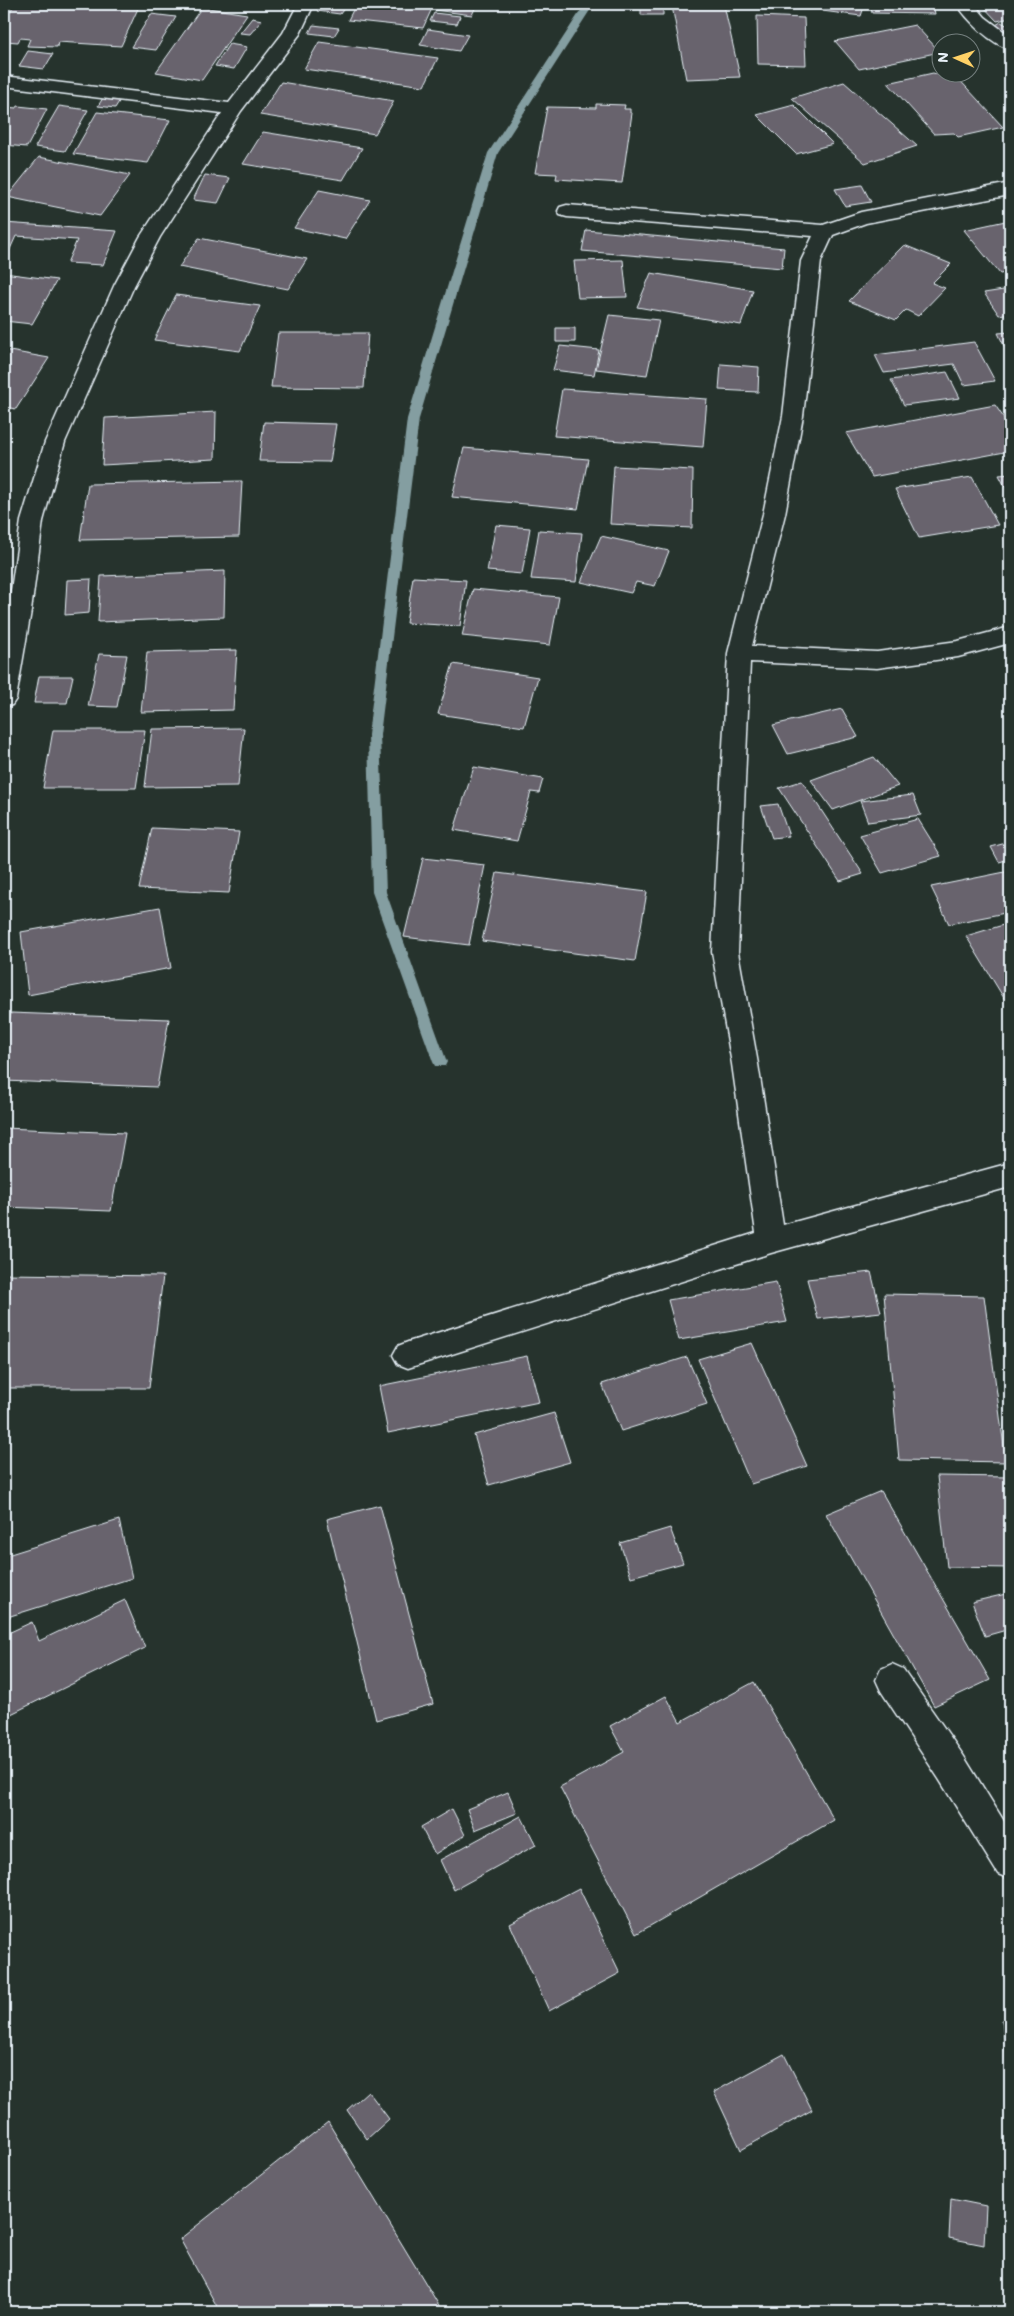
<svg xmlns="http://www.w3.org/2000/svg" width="1014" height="2316" font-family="Mali,sans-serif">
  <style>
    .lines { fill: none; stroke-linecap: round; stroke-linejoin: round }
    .stream { fill: #849ea1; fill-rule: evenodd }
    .building { fill: #68636d; stroke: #e8f1f8 }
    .street-casing { stroke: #e8f1f8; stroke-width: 3 }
    .street { fill: #26332d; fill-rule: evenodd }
  </style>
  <rect width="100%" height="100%" fill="#26332d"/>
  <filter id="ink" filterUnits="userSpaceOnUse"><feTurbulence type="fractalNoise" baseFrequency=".02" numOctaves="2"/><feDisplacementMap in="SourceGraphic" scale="10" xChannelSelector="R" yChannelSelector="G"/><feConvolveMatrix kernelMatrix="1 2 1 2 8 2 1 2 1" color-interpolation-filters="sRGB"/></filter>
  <g filter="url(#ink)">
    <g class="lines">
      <path class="stream" d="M585,4H594L498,153L419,419L380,735L386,892L447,1062L445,1066H435L433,1062L372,892L368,735L407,419L488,153Z"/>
    </g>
    <path class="building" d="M14,4H140L121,46L58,42L57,47L27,46L30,39L20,38L18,42L4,41V21L7,19Z
      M321,4H347L340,14L317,11Z
      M356,4H434L423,28L348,20Z
      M437,4H477L472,15L434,10Z
      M641,4H663V15H641Z
      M824,4H865L861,16L822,11Z
      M870,4H933L935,14L872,13Z
      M981,4H1010V18L997,21Z
      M724,5L740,77L686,79L672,6Z
      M202,7L247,14L202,80L156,72Z
      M434,13L460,16L457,24L430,21Z
      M151,14L176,17L156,50L131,47Z
      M757,16L804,18L806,65L758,64Z
      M252,18L262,20L250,34L240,33Z
      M1001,22L1010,27V34L994,26Z
      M313,25L339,28L334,36L309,33Z
      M915,25L940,52L859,69L835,41Z
      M428,29L468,35L459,51L420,45Z
      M319,42L438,58L424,86L304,69Z
      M229,44L247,47L234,69L215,66Z
      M28,51L53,54L44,69L19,66Z
      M933,73L946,77L955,75L1003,127L958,137L954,133L934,134L888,83Z
      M281,82L394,101L375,134L260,115Z
      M844,82L917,146L865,163L792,98Z
      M103,98L120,100L115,108L98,106Z
      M596,104L625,105L624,109H630V113H632L622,183L556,179L557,174L535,173L547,107L596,108Z
      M794,105L833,144L796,154L757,115Z
      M18,106L47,109L27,147L4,145V107L17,108Z
      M59,106L88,110L65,151L35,147Z
      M97,112L170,120L148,163L73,154Z
      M263,132L362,148L343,180L243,164Z
      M39,157L130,175L100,216L7,197Z
      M205,175L230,178L218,203L193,200Z
      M862,185L871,202L845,206L835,189Z
      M319,190L370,200L345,239L294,228Z
      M1010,220V272L1000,274L964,230Z
      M4,223L117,231L103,265L67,263L77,240L16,236L6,258L4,257Z
      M586,230L784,248L782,268L582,251Z
      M199,238L307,259L288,289L179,267Z
      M904,245L951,264L932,283L945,288L918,316L906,310L896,320L849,301Z
      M623,260L627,297L578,298L574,261Z
      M4,273L57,280L32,324L4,321Z
      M651,273L753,290L741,325L637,307Z
      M1010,289V313L999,315L984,293Z
      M176,295L260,306L240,351L154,340Z
      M609,315L659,320L647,375L596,369Z
      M556,328H575V342H556Z
      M1010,332V358L998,333Z
      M278,333H368L364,388L271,387Z
      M974,342L995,381L964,385L954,364L884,373L875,355Z
      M560,346L599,350L594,375L553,370Z
      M4,350L49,358L16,409L4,407Z
      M721,364L759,367L758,392L719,390Z
      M947,372L960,398L904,405L891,380Z
      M562,389L707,399L703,447L554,436Z
      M995,405L1010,427V451L872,477L846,433Z
      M216,412L215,459L102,465L105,418Z
      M264,422L336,424L330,462L259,461Z
      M464,448L588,459L578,509L452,497Z
      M614,466L693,470L692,528L610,524Z
      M1010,474V494H1009L999,475Z
      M972,477L998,525L919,538L895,489Z
      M242,481L239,537L80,540L88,484Z
      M496,525L530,528L522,574L487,571Z
      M539,530L582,533L576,582L531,579Z
      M601,536L669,551L655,586L636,582L631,593L581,582Z
      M225,571L224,617L98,622L101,576Z
      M413,577L466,580L460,626L406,623Z
      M91,579L89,613L65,615L67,580Z
      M473,589L559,597L550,645L462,636Z
      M237,650L233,710L141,712L147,652Z
      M99,654L127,655L117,707L88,706Z
      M453,664L538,677L524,727L438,714Z
      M39,676H73L67,703H34Z
      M842,709L858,737L788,754L773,725Z
      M244,728L238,786L145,787L152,729Z
      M53,730H145L136,788H43Z
      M874,757L898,786L833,810L811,780Z
      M474,767L543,779L539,793L531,792L517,841L454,830Z
      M802,781L863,874L840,881L779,788Z
      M913,795L921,815L868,822L860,801Z
      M778,804L789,836L772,838L761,806Z
      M918,819L941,856L882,873L860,835Z
      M152,828L239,832L229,893L139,889Z
      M1010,842V859L999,862L991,847Z
      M423,858L485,865L469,945L404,937Z
      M1010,871V912L949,924L931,887Z
      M497,873L647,892L635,961L482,941Z
      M160,907L171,968L28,995L21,932Z
      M1010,923V1008L966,936Z
      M11,1013L169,1019L157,1087L4,1081V1042Z
      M4,1128L125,1133L111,1211L4,1207Z
      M871,1272L881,1312L818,1319L807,1279Z
      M4,1274L163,1276L149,1388H4Z
      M776,1282L787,1322L679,1340L668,1300Z
      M884,1294L984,1296L1006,1462L899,1460Z
      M752,1343L807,1466L751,1484L698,1359Z
      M527,1356L539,1402L388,1433L379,1386Z
      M687,1357L707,1404L621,1431L602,1384Z
      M554,1413L570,1462L489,1485L474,1435Z
      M937,1476L1010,1477V1568L947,1567Z
      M881,1491L990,1680L934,1706L826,1514Z
      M380,1505L433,1704L376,1720L327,1519Z
      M119,1520L132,1578L4,1618V1556Z
      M670,1528L683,1563L631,1577L620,1543Z
      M1010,1593V1629L985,1636L972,1602Z
      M125,1600L145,1648L9,1715L4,1701V1635L32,1622L39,1641Z
      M754,1682L834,1820L636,1934L560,1787L624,1752L610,1726L666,1696L680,1722Z
      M508,1792L517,1813L475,1830L467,1809Z
      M452,1809L465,1835L435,1854L421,1827Z
      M521,1816L536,1845L454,1890L440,1860Z
      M579,1888L620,1973L549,2011L510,1924Z
      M1002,2020H1010V2079H1008Z
      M784,2054L812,2110L741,2150L714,2092Z
      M368,2091L389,2119L367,2139L347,2110Z
      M328,2122L443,2312H220L180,2239Z
      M951,2199L986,2206L984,2245L949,2238Z"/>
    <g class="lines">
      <defs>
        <path id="street" d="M298,4H314L300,34L241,111L160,237L134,286L65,442L43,521L31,611L16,699L12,705L4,707V638L21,521L45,442L114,286L140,237L222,113L4,86V76L229,103L283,33Z
          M957,4H974L985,17L1010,36V49C992,45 966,19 957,4Z
          M1010,183V195L866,223L833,235L821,261L803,416L785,514L752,646L877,652L958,641L1010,627V643L958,657L877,668L750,662L738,952L758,1064L783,1225L1010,1163V1187L771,1253L408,1368L398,1364L393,1355L398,1346L408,1342L756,1233L732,1064L712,952L728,653L763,514L783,416L801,261L813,236L567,217L560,215L558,211L560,207L567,205L823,225L861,212Z
          M892,1664L903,1669L963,1755L1010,1831V1879L998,1874L939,1779L881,1691L876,1680L881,1669Z"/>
      </defs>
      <use href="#street" class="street-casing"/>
      <use href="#street" class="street"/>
    </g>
  </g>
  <rect width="1014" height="2316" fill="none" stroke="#26332d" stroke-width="20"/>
  <rect x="10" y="10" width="994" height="2296" fill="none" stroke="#e8f1f8" stroke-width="2" filter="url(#ink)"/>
  <g transform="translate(956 58) rotate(273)"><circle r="24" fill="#26332d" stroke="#747f7e"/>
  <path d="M0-4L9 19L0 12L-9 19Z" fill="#ffd166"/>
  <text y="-8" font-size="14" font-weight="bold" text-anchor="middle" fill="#e8f1f8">N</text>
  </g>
</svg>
